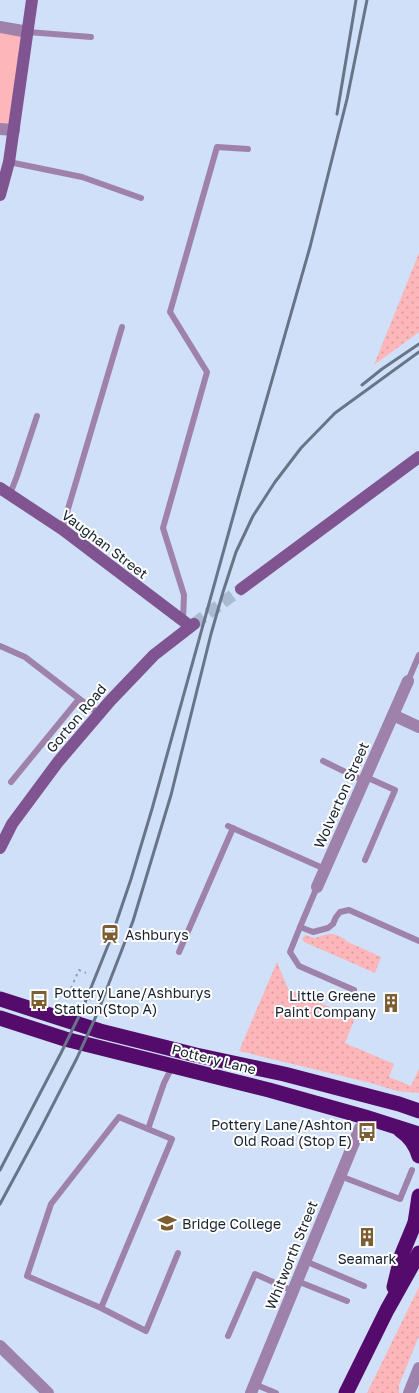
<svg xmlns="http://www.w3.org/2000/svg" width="419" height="1393" viewBox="0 0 419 1393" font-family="'Golos Text',sans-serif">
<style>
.grass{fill:url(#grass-dots)}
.green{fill:#fdb6b9}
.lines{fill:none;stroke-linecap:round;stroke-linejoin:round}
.secondary-tunnel{stroke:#aabad0;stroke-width:12;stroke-dasharray:12 6;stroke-linecap:butt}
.path{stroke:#91a0b5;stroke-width:2;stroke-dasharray:2.5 4;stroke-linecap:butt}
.lane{stroke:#9f82ab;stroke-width:6}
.street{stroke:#9f82ab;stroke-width:12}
.secondary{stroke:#805491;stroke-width:12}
.highway{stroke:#540b6b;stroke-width:15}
.rail{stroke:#687588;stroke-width:3}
.labels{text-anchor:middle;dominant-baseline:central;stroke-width:4;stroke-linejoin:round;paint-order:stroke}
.street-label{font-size:14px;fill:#172230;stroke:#fff}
.poi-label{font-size:14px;fill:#172230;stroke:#fff;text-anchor:start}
</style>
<defs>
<pattern id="grass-dots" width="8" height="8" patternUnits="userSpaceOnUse" patternTransform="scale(1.25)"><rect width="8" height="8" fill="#fdb6b9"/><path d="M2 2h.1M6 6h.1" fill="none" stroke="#d89c9f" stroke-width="1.8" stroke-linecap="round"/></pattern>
</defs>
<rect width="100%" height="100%" fill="#cfe0f8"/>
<g class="grass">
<polygon points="419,253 419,332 374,365"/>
<polygon points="328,934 334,934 345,939 346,941 381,957 375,973 304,942 302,939 305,935 315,938"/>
<polygon points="277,962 288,989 355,1018 345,1043 394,1064 389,1077 411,1086 419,1069 419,1093 397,1091 371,1083 239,1051"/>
<polygon points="419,1287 419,1336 399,1385 399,1393 367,1393"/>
</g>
<polygon class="green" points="0,30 26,34 12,127 0,126"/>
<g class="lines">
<polyline class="secondary-tunnel" points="194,624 241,589"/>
<g class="path">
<polyline points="75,990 74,993 92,1000 93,997"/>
<polyline points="63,1006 79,970 86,973"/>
</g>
<g class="lane">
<polyline points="28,32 91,37"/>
<polyline points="9,162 82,177 141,198"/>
<polyline points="10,494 17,476 37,416"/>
<polyline points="62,529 122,327"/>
<polyline points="183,621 184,595 163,528 207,372 170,312 217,147 248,149"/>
<polyline points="0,646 25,657 99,714"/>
<polyline points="408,681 419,655"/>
<polyline points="323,761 364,781"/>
<polyline points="11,782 79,699"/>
<polyline points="228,826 325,869"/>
<polyline points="365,860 395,790 366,777"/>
<polyline points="317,887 300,927 313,932 328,928 333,924 336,917 340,912 349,910 419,941"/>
<polyline points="300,927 290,952 299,966 354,990"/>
<polyline points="179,952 233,828"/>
<polyline points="148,1129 164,1083 173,1065"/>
<polyline points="340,1176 400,1199 412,1170"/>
<polyline points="305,1261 364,1286"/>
<polyline points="297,1281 347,1301"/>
<polyline points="101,1308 172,1139 119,1117 51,1204 27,1276 101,1308 146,1331 178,1253"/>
<polyline points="228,1336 255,1274 293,1291"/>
<polyline points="254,1384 276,1393"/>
</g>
<g class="street">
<polyline points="0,27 28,32"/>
<polyline points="0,129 14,130"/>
<polyline points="393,715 419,727"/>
<polyline points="317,887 408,681"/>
<polyline points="0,1346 48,1393"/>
<polyline points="251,1393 360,1128"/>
<polyline points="409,1393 419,1368"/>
</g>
<g class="secondary">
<polyline points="0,195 9,162 32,0"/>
<polyline points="0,488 62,529 190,626"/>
<polyline points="241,589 419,457"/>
<polyline points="0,848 12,824 58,762 110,701 154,655 194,624"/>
</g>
<g class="highway">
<polyline points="0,999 100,1031 196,1055 284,1074 399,1104 419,1111"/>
<polyline points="0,1018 65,1039 269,1090 365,1117 419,1134"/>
<path d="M400 1130C409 1136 416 1146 419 1156"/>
<polyline points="415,1223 419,1196"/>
<polyline points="394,1287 402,1254 419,1213"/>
<polyline points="346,1393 387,1310 419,1253"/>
</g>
<g class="rail">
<polyline points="337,114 356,0"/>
<polyline points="362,385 382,369 419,344"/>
<polyline points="0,1170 61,1053 82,1010 111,938 131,879 152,809 238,499 310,247 347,99 367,0"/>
<polyline points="0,1204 41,1128 77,1058 97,1014 133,921 171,795 211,634 223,592 236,552 253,516 275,482 301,448 335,413 419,352"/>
</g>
</g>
<defs>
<g id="station-bare" transform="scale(1.5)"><path d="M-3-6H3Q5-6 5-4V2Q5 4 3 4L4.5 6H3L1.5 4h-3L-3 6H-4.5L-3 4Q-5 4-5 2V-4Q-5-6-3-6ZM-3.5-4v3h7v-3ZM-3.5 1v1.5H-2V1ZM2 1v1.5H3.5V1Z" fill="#7c5e32" stroke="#fff" stroke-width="2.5" paint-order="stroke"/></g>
<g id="bus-bare" transform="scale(1.5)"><path d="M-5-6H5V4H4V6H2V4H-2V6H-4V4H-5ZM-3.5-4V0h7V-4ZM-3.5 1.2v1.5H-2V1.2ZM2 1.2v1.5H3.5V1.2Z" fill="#7c5e32" stroke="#fff" stroke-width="2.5" paint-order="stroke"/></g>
<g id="building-bare" transform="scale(1.5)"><path d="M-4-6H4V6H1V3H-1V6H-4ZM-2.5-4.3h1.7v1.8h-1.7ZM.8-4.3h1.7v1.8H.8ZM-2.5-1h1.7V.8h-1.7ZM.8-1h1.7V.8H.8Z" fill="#7c5e32" stroke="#fff" stroke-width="2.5" paint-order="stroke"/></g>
<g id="university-bare" transform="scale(1.5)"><path d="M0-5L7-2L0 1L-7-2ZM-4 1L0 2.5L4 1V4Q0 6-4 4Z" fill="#7c5e32" stroke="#fff" stroke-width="2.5" paint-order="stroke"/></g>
</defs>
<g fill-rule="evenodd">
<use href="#station-bare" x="110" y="934"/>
<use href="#bus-bare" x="39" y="1000"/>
<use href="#building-bare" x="391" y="1003"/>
<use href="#bus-bare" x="367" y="1132"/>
<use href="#university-bare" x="167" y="1223"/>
<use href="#building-bare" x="367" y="1237"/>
</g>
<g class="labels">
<g class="street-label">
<text transform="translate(105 544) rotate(37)">Vaughan Street</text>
<text transform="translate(76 718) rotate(-50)">Gorton Road</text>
<text transform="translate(341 795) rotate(-66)">Wolverton Street</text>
<text transform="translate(214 1059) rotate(14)">Pottery Lane</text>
<text transform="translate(291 1255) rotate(-68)">Whitworth Street</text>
</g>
<g class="poi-label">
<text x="125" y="934">Ashburys</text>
<text x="54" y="992">Pottery Lane/Ashburys<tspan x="54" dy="16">Station(Stop A)</tspan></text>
<text x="376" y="995" text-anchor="end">Little Greene<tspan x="376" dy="16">Paint Company</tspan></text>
<text x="352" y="1124" text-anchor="end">Pottery Lane/Ashton<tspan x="352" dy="16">Old Road (Stop E)</tspan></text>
<text x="182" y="1223">Bridge College</text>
<text x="367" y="1258" text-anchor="middle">Seamark</text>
</g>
</g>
</svg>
